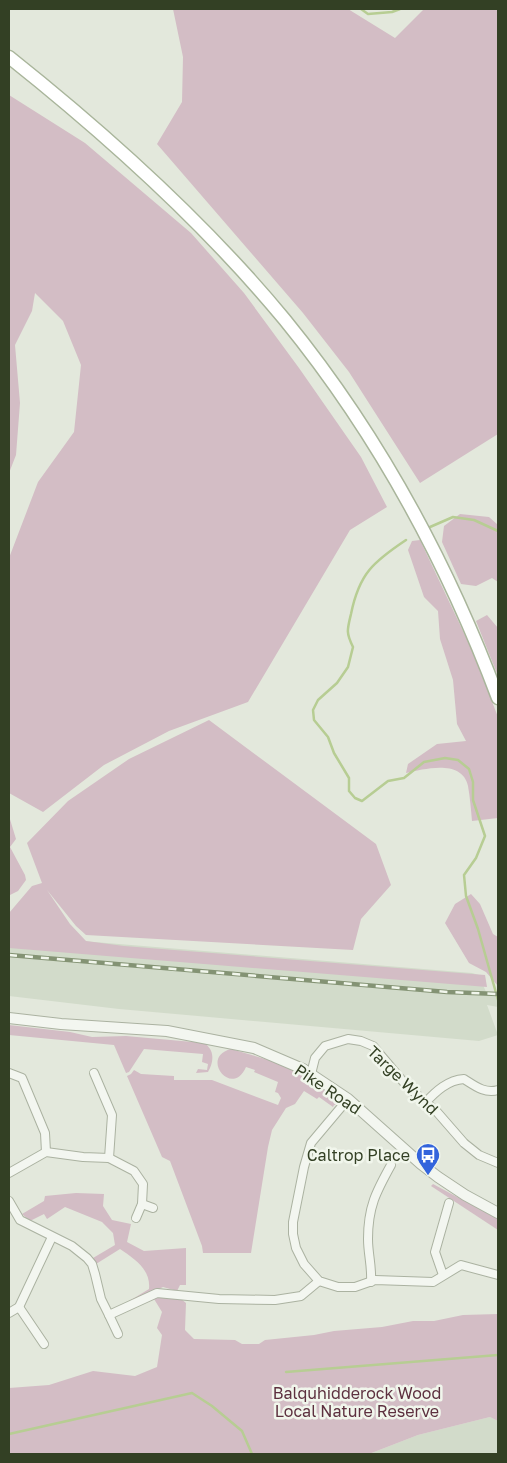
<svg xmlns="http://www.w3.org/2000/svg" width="507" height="1463" viewBox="0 0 507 1463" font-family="'Golos Text',sans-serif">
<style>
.built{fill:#d2dbca}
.green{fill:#d3bdc5}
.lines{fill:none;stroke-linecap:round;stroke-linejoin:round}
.stream{stroke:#b7cd93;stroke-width:2.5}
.minor-casing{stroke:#abb2a1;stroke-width:10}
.tertiary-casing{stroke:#abb2a1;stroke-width:12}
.primary-casing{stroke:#a9b59b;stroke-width:15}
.minor{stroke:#f3f6f0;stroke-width:8}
.tertiary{stroke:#f3f6f0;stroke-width:10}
.primary{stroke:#fff;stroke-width:12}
.rail-casing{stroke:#849374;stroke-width:4.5}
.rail{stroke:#f1f6ec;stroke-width:2.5;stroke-dasharray:8;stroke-linecap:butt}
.labels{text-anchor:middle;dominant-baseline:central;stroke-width:5;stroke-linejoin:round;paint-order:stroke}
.street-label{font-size:16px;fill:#334024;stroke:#f1f6ec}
.poi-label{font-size:16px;fill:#334024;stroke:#f1f6ec;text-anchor:end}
.park-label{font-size:16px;fill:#5d303f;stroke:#f1f6ec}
</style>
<rect width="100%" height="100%" fill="#e3e8dc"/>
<g class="built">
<polygon points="9,935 472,973 479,975 486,992 498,992 498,1007 487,1005 498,1035 479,1041 119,1009 9,996"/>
<polygon points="490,1417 498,1421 498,1454 369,1454 418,1435"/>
</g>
<g class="green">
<polygon points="173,9 348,9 395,38 424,9 498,9 498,434 420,483 349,372 303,313 157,144 182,102 183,57"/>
<polygon points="9,95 85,143 191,233 244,293 299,368 361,457 387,507 350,530 248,702 169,731 104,765 43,812 9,793 9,558 38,482 74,432 81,365 63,321 35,293 32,311 15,345 20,403 16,455 9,473"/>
<polygon points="460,514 489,517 498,525 498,582 492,578 476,586 461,584 442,542 444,526"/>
<path d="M420 540 471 648 498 717V818L472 821C471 810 470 797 468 786 462 759 425 769 406 773L408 764 437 744 466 741 457 724 453 680 440 639 438 611 424 597 408 550 412 541Z"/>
<polygon points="487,615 498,628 498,676 476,621"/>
<polygon points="209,720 376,844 391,885 361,919 353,950 86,935 76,926 47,890 70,924 86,941 124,946 485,975 487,987 9,948 9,913 32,886 42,883 27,843 68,801 129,759"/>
<polygon points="9,816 16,839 10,847 25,875 26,880 18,891 10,895 9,903"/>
<polygon points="471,894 480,904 493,934 498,937 498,986 486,972 469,963 445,923 455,904"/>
<path d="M9 1025 70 1032 92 1037 126 1036 204 1043C215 1050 214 1062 208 1072L196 1073 198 1069 207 1070 208 1064 202 1062 203 1054 144 1049 129 1072 126 1073 114 1045 9 1035Z"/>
<path d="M231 1049 279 1063 313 1080 332 1093 336 1098V1105H334L333 1107 319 1097 317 1099 304 1091 295 1104 286 1108 272 1130 268 1147 251 1253H203L202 1246 170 1161 162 1157 127 1076 131 1074 134 1070 141 1074 174 1076V1080H212L278 1105 281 1098 278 1093 275 1092 278 1082 254 1072 255 1070 246 1067C232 1099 199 1057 231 1049Z"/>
<polygon points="433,1184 498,1219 498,1230 431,1186"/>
<path d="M76 1193 104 1194 103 1206 112 1220 131 1224 127 1242 144 1251 186 1248V1285H180L177 1291 163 1287 134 1301 131 1300 149 1289C151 1270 135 1259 120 1249L96 1264 93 1258 115 1245 113 1233 102 1222 65 1207 47 1219 44 1214 30 1221 22 1214 44 1201 45 1196Z"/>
<polygon points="159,1296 180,1298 186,1303 185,1330 194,1339 235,1340 242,1344 259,1344 265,1340 314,1335 334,1331 382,1327 413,1321 434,1321 463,1315 498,1314 498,1421 490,1417 418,1435 369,1454 9,1454 9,1388 49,1385 93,1371 135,1376 157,1367 162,1335 157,1328 162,1312 154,1299 136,1307 152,1297"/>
</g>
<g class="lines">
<g class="stream">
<polyline points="361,9 368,14 392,12 400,9"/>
<polyline points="430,527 453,517 474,520 498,531"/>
<path d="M406 540C373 562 359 574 351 614 347 630 346 633 353 647L348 667 337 683 318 700 313 710 314 720 328 737 334 753 349 778V791L355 798 362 801 388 781 404 778 424 762 445 758 458 760 469 769 473 782V800L485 836 476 858 464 875 466 896 478 929 498 1000"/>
<polyline points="286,1372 498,1355"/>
<polyline points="9,1434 192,1393 212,1406 242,1431 252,1454"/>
</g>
<g class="minor-casing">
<g id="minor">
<polyline points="9,1073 22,1078 45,1133 46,1152"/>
<polyline points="94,1073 112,1115 109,1158"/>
<polyline points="311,1074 315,1058 325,1046 348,1039 361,1041 373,1046 406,1085 437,1112 464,1143 479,1155 498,1163"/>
<polyline points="348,1099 311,1143 304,1167 293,1222 293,1234 296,1248 304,1264 319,1281 338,1287 355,1287 375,1280 433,1282 461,1265 498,1275"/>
<path d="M425 1103C436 1091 448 1080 464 1079 475 1086 485 1094 498 1090"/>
<polyline points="9,1173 46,1152 83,1157 109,1158 134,1171 143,1184 142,1204 136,1218"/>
<polyline points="9,1201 20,1220 72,1246 87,1258 92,1264 95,1274 101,1299 109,1315 157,1293 219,1299 275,1300 301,1296 319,1281"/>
<polyline points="142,1204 153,1208"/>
<polyline points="443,1275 435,1252 449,1203"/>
<path d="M371 1282C372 1266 368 1254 368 1239 368 1207 376 1192 391 1165"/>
<polyline points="19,1307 44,1344"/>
<polyline points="9,1313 19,1307 52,1237"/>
<polyline points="109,1315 118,1334"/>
</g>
</g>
<g class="tertiary-casing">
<polyline id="tertiary" points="9,1018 61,1024 167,1031 254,1048 303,1069 348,1099 421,1164 438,1177 465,1195 498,1213"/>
</g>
<g class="primary-casing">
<path id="primary" d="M9 57C107 135 205 223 285 320 377 433 447 562 498 698"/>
</g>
<use href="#minor" class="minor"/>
<use href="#tertiary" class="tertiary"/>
<use href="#primary" class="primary"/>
<g class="rail-casing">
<polyline id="rail" points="9,955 447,992 498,994"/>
</g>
<use href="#rail" class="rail"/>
</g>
<defs>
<g id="bus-pin" transform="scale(1.25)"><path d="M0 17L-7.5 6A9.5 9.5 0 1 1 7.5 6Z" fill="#3364dc" stroke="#f1f6ec"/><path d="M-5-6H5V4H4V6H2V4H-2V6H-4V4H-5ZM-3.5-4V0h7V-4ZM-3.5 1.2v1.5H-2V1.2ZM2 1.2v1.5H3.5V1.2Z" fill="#fff"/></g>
</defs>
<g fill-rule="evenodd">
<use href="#bus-pin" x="428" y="1155"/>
</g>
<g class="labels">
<g class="street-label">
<text transform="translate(403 1080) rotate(44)">Targe Wynd</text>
<text transform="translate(328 1089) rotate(34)">Pike Road</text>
</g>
<g class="poi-label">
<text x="410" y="1155">Caltrop Place</text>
</g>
<g class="park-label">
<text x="357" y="1393">Balquhidderock Wood<tspan x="357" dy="18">Local Nature Reserve</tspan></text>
</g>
</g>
<rect width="507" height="1463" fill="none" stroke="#334024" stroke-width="20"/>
</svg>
